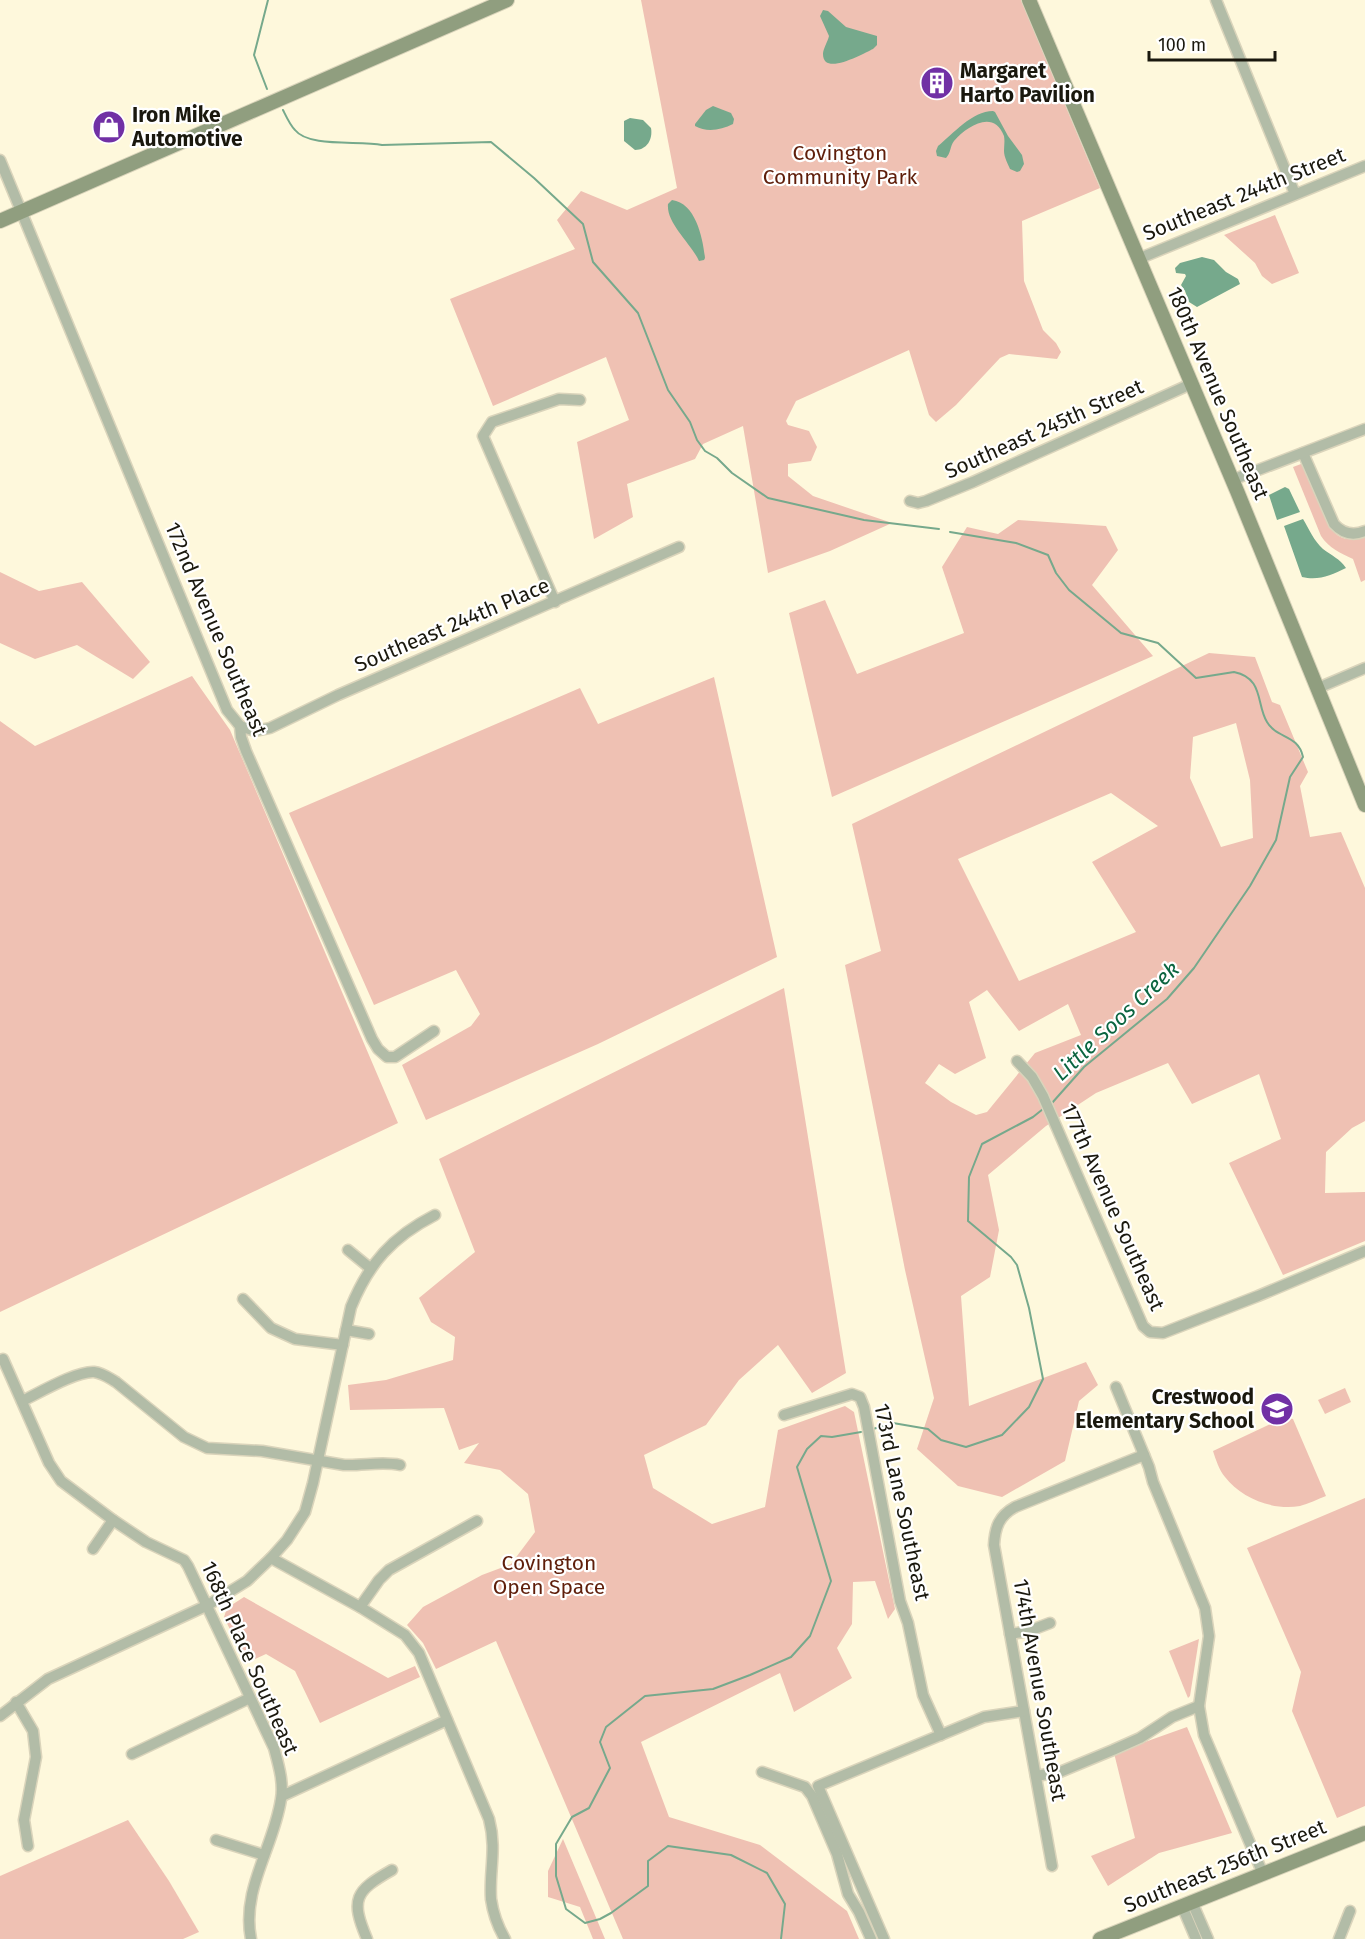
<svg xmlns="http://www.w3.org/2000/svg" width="1365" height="1939" viewBox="0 0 1365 1939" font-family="'Fira Sans',sans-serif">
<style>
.green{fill:#efc1b3;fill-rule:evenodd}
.water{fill:#76a98c}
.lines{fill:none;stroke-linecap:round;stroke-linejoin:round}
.stream{stroke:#76a98c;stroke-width:2}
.street-casing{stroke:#dad4bb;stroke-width:13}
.secondary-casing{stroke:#dad4bb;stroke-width:16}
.street{stroke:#b2bca7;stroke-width:10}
.secondary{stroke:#909e7f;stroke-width:14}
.labels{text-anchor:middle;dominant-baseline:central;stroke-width:4.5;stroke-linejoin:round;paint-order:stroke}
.poi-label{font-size:21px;font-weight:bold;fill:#1a180e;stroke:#fff;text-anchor:start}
.park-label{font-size:21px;fill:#5f1e0a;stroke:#fff}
.street-label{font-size:21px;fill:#1a180e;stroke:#fff}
.water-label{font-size:22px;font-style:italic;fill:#0b6540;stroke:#fff}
</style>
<rect width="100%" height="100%" fill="#fef8dc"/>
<g class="green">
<polygon points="641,0 1021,0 1100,188 1022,221 1024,281 1043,330 1056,343 1061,352 1057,359 1009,354 1000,358 956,405 936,422 929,415 909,350 796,401 786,421 788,425 809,431 817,447 811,461 788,464 788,476 813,496 892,523 830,551 768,573 743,426 703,444 695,459 627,484 633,517 594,539 577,442 629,420 606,357 493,406 450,299 575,249 557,220 581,191 627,210 677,188"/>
<polygon points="1275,215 1299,273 1272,284 1262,276 1255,263 1224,235"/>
<path d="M1301 464 1304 468C1309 480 1314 492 1319 504 1328 525 1336 548 1365 536V580L1361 582 1353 559C1340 553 1329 548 1321 536L1293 467Z"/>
<polygon points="1018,520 1106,526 1118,550 1092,585 1153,656 832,797 789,613 825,600 857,674 964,633 942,567 967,527 998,534"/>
<polygon points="0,572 39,591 82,582 150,662 133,679 77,645 35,659 0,643"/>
<path d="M1209 653 1255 657 1272 702 1280 705 1308 772 1300 786 1310 837 1341 832 1365 888V1121L1352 1128 1326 1152 1325 1193 1365 1192V1241L1283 1275 1229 1163 1281 1139 1259 1074 1192 1104 1168 1063 1096 1093 1046 1126 988 1175 999 1230 990 1277 961 1296 969 1406 1086 1362 1098 1385 1079 1401 1065 1461 1002 1497 958 1486 917 1449 934 1398 905 1270 845 965 881 951 852 824ZM1236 723 1250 780 1253 838 1221 847 1190 778 1193 737ZM1111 793 1158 826 1092 862 1136 932 1019 981 958 859ZM987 990 1019 1031 1068 1004 1081 1035 1035 1053 987 1112 976 1115 951 1102 925 1083 939 1064 955 1074 986 1058 969 1002Z"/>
<polygon points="192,676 230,730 398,1123 0,1312 0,721 35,746"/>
<polygon points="714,677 777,957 598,1044 426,1120 402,1065 471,1026 480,1014 456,970 374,1005 289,813 580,688 598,724"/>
<polygon points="784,988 846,1373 812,1393 778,1345 739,1380 706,1425 644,1455 653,1488 712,1524 765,1507 778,1430 845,1406 854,1412 895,1609 888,1619 875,1581 853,1582 852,1624 837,1648 852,1678 794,1712 780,1673 641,1742 669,1817 760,1845 847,1911 859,1939 623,1939 496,1641 436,1669 423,1643 407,1625 423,1607 482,1575 511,1564 535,1532 528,1494 500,1470 464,1463 479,1443 459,1450 444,1408 350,1410 348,1385 386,1380 453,1360 455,1337 431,1322 419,1298 475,1252 439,1159"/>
<polygon points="1345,1388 1351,1402 1325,1414 1318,1400"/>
<path d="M1285 1417 1293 1419 1326 1496C1318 1499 1308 1504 1300 1506 1273 1511 1241 1498 1225 1477 1219 1470 1216 1460 1213 1451Z"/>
<polygon points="1365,1498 1365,1806 1337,1818 1292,1711 1301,1672 1247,1548"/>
<polygon points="244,1597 388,1678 415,1666 420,1677 320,1723 295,1671 266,1654 246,1663 224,1617 227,1608"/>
<polygon points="1199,1639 1190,1696 1188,1698 1169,1651"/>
<polygon points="1187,1727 1232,1833 1159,1853 1108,1886 1091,1856 1135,1838 1114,1753"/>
<polygon points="128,1820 169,1881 199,1932 183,1939 0,1939 0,1876"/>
<polygon points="563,1839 605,1939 593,1939 580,1907 548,1897 548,1871"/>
</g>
<g class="water">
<path d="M823 10 828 11 846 27 877 36V45L873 49C864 53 823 77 823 54 823 49 828 41 829 36L820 16Z"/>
<path d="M713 106 731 113 734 119 733 124C721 130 707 133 695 126V124L706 110Z"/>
<path d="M993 111 995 112 1008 136 1022 155 1024 164 1020 171 1017 172 1010 169C1008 164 1004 157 1004 151 1004 146 1005 142 1004 136 994 109 967 126 954 141 950 146 951 153 946 158L937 156 936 151 938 146C953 134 972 111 993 111Z"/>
<path d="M630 118 643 120 651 128C653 139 647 150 635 150L624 141V121Z"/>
<path d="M672 200C696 203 703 239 705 258L704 260 699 261C691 243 666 223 668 204Z"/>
<polygon points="1202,257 1214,260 1226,272 1238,279 1240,284 1197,307 1189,302 1185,291 1181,285 1186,276 1185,274 1176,273 1175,268 1180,263"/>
<polygon points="1285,487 1289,489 1300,512 1277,520 1269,495"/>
<path d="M1303 519C1309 529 1314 541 1323 549 1331 555 1340 559 1346 568 1331 575 1319 581 1302 577L1284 526Z"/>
</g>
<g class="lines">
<g class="stream">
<polyline points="267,89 254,55 268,0"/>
<path d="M283 110C286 116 290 125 295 130 309 148 360 140 382 145L491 142 534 178 583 224 593 262 638 313 668 390 690 422 697 440 705 451 717 458 732 473 768 498 864 520 939 529"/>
<path d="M950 532 1016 543 1048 555 1056 573 1069 590 1121 633 1158 643 1196 678 1234 672C1264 678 1256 704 1267 722 1277 739 1298 734 1303 757L1290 777 1276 840 1250 886 1194 968 1167 999 1084 1067 1052 1103"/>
<polyline points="873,1429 893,1423 928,1429 941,1440 966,1447 1002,1435 1029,1407 1043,1379 1029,1308 1017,1265 1011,1257 968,1221 969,1177 982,1144 1033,1117 1043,1109"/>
<polyline points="781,1939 785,1904 767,1873 731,1855 668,1846 648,1861 648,1886 611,1913 600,1919 585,1923 566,1909 556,1876 556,1844 572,1817 589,1808 610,1768 600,1742 606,1727 645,1696 713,1689 750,1675 791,1657 810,1636 831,1581 797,1467 807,1449 821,1436 832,1437 861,1432"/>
</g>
<g class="street-casing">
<g id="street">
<polyline points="1216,0 1295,194"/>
<polyline points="0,160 227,710 240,726 241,737 246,751 372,1039 378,1049 387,1057 395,1057 434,1031"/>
<polyline points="1138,259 1365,166"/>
<path d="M1303 453 1334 524C1343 534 1353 536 1365 531"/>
<polyline points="1232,480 1365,429"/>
<polyline points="910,501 918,503 926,501 973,482 1191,384"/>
<polyline points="555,602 483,436 492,422 559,399 580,400"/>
<polyline points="1318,688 1365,668"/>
<polyline points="240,726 255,731 270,728 338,695 679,547"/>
<polyline points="1017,1061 1032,1077 1043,1096 1143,1326 1150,1332 1163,1333 1258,1296 1365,1251"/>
<polyline points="348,1250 370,1268"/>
<polyline points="243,1299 271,1328 295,1339 343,1345"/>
<polyline points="346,1330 369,1334"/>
<path d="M3 1359 49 1463 61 1481 113 1520 146 1542 184 1560 188 1566 274 1748C278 1763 284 1782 281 1799 274 1847 241 1889 251 1939"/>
<polyline points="1116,1387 1149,1467 1153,1482 1205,1608 1209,1636 1199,1706 1204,1735 1263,1874"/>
<path d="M22 1401C39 1393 76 1371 94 1372 103 1373 109 1378 116 1382L184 1437 207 1448 262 1451 344 1465C363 1466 381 1461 400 1465"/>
<polyline points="784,1415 852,1394 860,1397 864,1407 900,1601 908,1623 923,1695 941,1735"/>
<polyline points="93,1549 113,1520"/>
<path d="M271 1558 360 1607 405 1635 419 1653 489 1819C497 1849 489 1871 491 1899 493 1913 498 1927 505 1939"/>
<polyline points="360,1607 379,1580 389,1570 477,1521"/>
<polyline points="1010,1634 1029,1631 1050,1623"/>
<polyline points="16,1702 33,1731 36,1757 24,1820 28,1846"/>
<path d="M0 1716 48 1679 208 1605 247 1581 271 1558 287 1540 305 1512 313 1483 351 1307C369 1263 392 1237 435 1215"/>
<polyline points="132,1754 250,1698"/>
<polyline points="762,1772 805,1787 812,1796 837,1854 848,1894 859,1912 871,1939"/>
<polyline points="1036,1776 1060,1772 1113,1750 1140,1738 1172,1717 1199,1706"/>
<polyline points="282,1796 447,1720"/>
<polyline points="216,1840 264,1855"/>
<path d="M1052 1866 994 1545C995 1527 999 1516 1015 1507L1144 1455"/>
<polyline points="1192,1902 1208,1939"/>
<polyline points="1182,1906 1196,1939"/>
<path d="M367 1939C350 1899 355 1891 392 1870"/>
<polyline points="884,1939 818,1786 984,1717 1024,1711"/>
<polyline points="1339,1939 1350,1911"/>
</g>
</g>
<g class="secondary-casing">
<g id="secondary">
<polyline points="1029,0 1237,491 1365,805"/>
<polyline points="0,221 507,0"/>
<polyline points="1100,1939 1365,1833"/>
</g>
</g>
<use href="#street" class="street"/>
<use href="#secondary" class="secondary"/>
</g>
<defs>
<g id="building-disc" transform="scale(1.725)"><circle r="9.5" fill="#7130a5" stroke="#fff"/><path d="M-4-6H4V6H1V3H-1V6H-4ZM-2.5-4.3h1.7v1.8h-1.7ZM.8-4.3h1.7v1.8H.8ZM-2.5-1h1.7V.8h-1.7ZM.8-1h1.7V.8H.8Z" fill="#fff"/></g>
<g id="shop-disc" transform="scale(1.725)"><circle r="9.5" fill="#7130a5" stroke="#fff"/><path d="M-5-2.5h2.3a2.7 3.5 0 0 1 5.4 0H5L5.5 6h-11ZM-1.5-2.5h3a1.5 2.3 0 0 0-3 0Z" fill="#fff"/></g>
<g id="school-disc" transform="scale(1.725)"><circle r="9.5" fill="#7130a5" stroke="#fff"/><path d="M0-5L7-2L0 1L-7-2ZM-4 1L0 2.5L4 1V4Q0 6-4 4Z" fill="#fff"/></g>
</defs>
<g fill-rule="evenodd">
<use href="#building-disc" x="937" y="83"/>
<use href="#shop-disc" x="109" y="127"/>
<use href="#school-disc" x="1277" y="1409"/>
</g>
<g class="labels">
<g class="poi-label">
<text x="960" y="71">Margaret<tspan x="960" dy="24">Harto Pavilion</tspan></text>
<text x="132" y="115">Iron Mike<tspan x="132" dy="24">Automotive</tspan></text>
<text x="1254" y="1397" text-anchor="end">Crestwood<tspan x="1254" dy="24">Elementary School</tspan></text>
</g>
<g class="park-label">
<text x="840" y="153">Covington<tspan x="840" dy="24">Community Park</tspan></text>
<text x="549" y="1563">Covington<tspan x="549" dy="24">Open Space</tspan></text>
</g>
<g class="street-label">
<text transform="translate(1244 194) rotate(-22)">Southeast 244th Street</text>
<text transform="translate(1218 393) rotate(67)">180th Avenue Southeast</text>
<text transform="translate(1044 429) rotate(-24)">Southeast 245th Street</text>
<text transform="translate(452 625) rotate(-23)">Southeast 244th Place</text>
<text transform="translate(216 629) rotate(67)">172nd Avenue Southeast</text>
<text transform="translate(1113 1207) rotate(66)">177th Avenue Southeast</text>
<text transform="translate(902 1502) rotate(78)">173rd Lane Southeast</text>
<text transform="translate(250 1658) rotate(66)">168th Place Southeast</text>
<text transform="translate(1040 1690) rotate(80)">174th Avenue Southeast</text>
<text transform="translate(1225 1866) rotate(-22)">Southeast 256th Street</text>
</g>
<g class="water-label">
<text transform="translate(1116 1021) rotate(-43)">Little Soos Creek</text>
</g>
</g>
<path d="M1149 51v9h126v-9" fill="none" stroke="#1a180e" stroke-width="3"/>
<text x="1158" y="51" font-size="18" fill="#1a180e" stroke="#ffffff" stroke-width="4.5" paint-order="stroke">100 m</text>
</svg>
